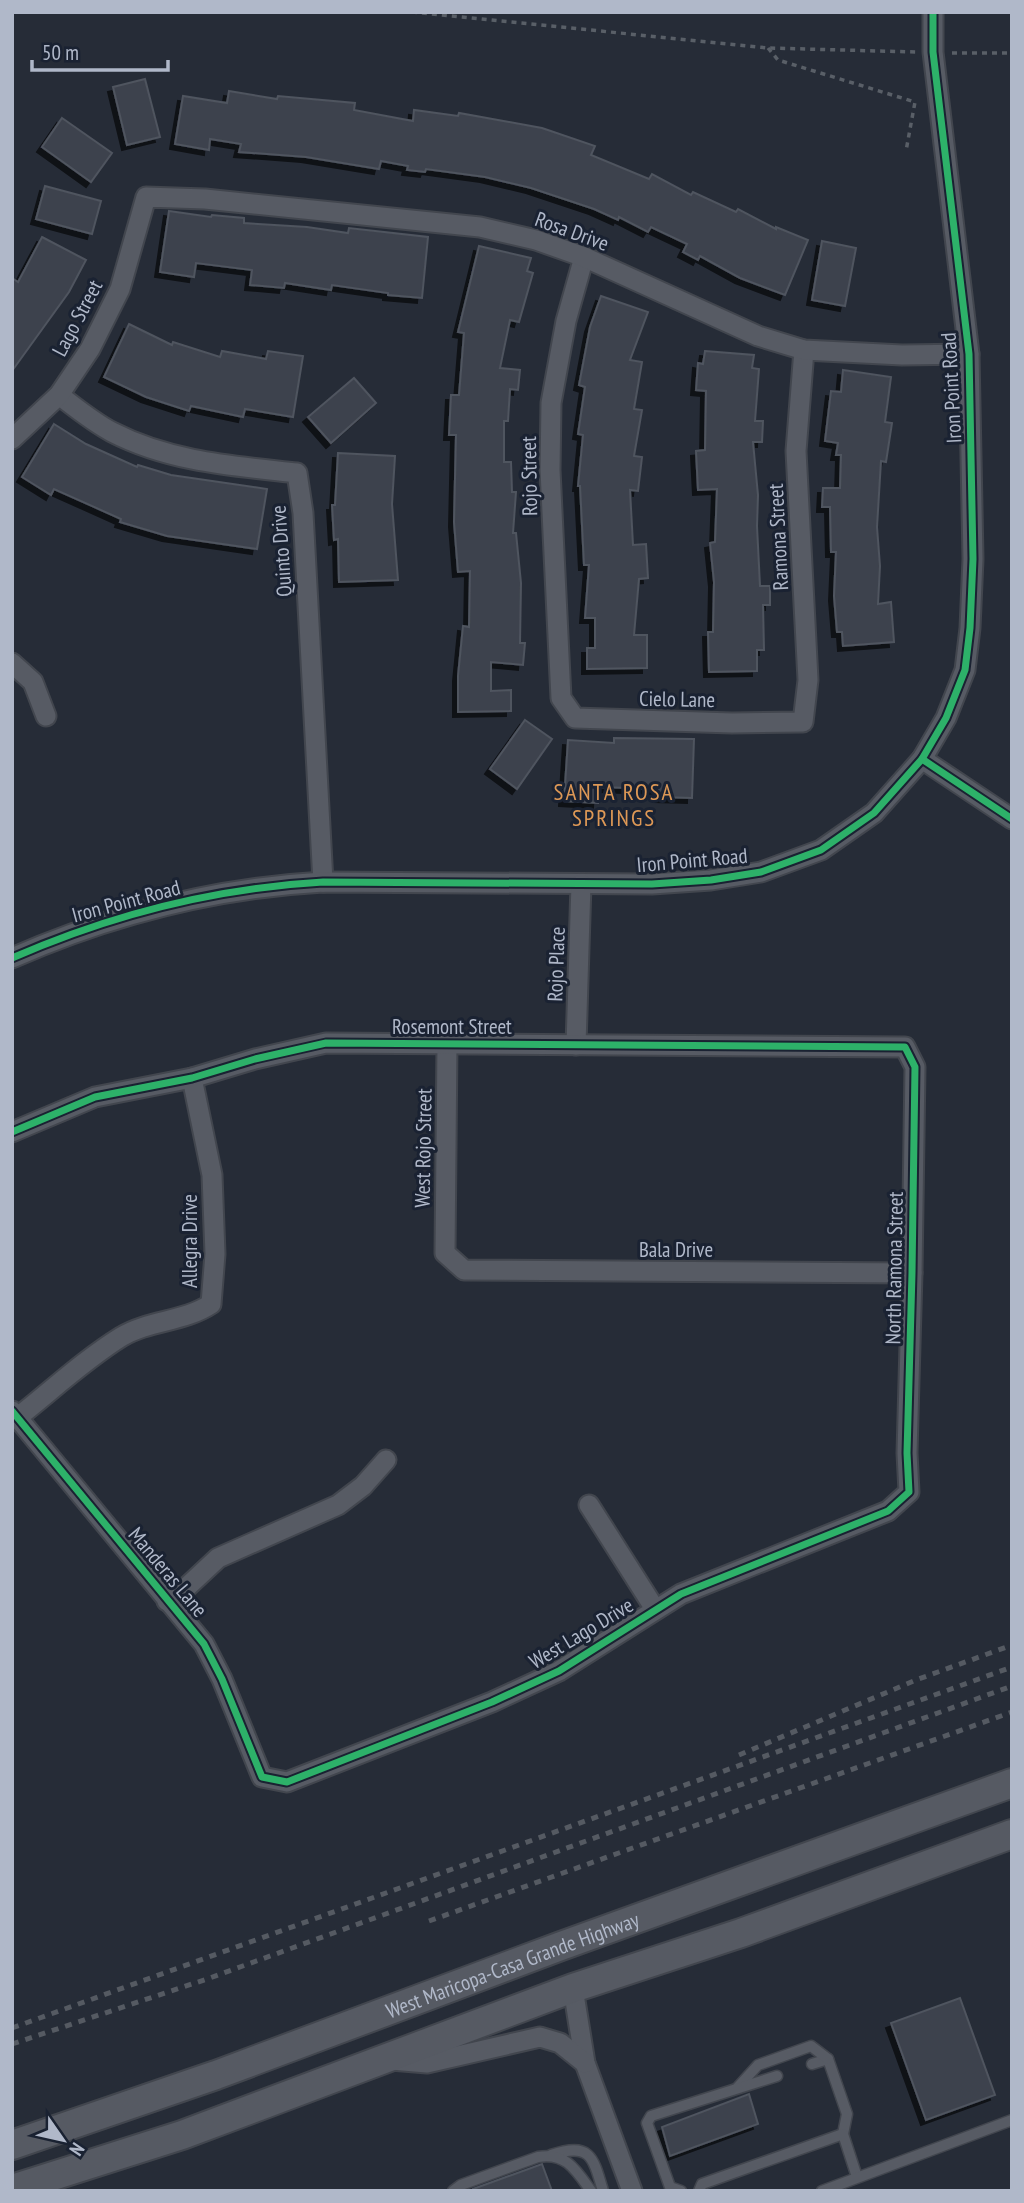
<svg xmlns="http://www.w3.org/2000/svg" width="1024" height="2203" viewBox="0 0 1024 2203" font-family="'PT Sans Narrow',sans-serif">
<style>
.building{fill:#3e434d;stroke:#4f545f;stroke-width:2;filter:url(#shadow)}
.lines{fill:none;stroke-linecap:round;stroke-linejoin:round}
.service-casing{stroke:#42464e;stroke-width:13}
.minor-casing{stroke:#42464e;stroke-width:23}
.secondary-casing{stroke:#42464e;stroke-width:32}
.path{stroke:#595f67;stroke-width:3.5;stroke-dasharray:5 5;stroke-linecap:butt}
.service{stroke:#575b64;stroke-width:10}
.minor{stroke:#575b64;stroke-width:19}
.secondary{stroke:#565a63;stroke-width:28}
.rail{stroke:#555a62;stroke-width:5;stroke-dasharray:7 7;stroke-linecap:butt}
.cycleway-casing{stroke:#1a2232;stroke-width:11}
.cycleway{stroke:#2db169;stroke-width:7}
.labels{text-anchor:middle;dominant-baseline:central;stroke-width:6;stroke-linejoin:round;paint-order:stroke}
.street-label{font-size:21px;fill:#b0b8c9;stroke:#1a2232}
.neighbourhood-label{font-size:23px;letter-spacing:2px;fill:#dd9856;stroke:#1a2232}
</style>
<defs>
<filter id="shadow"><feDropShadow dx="-5" dy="5" stdDeviation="0" flood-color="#0009"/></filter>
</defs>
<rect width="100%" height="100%" fill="#262c37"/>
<g class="building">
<polygon points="145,79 160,137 127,145 113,87"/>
<polygon points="229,91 277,99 278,96 355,103 354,110 413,121 414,110 458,116 459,113 542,128 595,146 591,155 649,179 652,174 691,195 693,192 736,212 738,209 776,229 776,227 808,240 785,295 740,278 700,256 698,260 683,252 687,244 651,227 648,232 619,217 618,220 594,209 531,188 485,177 426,169 425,172 407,170 408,166 381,161 379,169 306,157 239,152 241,144 210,139 209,150 175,144 183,96 227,103"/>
<polygon points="62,118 112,153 91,182 42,147"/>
<polygon points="45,186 101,201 92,234 36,219"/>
<polygon points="169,211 211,217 212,215 244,218 244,223 307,227 348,233 349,228 428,237 422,298 388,295 388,293 332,285 331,290 285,283 284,288 250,285 252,270 196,263 194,277 160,272"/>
<polygon points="42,237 86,260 69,292 12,371 12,278 18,282"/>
<polygon points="822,241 856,248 845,306 812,300"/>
<polygon points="479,246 531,258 527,271 533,273 519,322 510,320 500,368 520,370 518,390 510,389 508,421 504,421 504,462 511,462 512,492 516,492 513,533 516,533 521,583 520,643 525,643 523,665 491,662 491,691 511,690 511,711 458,712 458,676 463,626 469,627 470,571 458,572 454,522 456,435 449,435 451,395 459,395 464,333 458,332"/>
<polygon points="601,296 648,312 630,360 642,362 634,409 642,410 634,456 642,457 638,491 630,490 633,545 646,544 648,578 639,579 634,635 647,635 647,668 587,669 587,648 595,648 595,618 585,618 589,565 584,565 580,486 578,486 583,435 578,434 585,387 579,385 590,327"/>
<polygon points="129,324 172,345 173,342 220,357 222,351 266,359 268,351 303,356 293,417 245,409 243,417 191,406 189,411 146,397 104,377"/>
<polygon points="705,351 754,355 752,368 759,369 755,421 763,421 762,442 753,442 758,495 757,526 760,586 770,586 770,605 763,605 764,650 757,650 757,671 709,672 708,632 713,632 714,582 710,543 715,542 717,489 698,490 696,451 705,450 706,391 696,390 698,363 703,364"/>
<polygon points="843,370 891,377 885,422 892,423 886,462 881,461 877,527 880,566 878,604 891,602 894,642 843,646 842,632 837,632 834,596 836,552 831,552 830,507 822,507 823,488 840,488 841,455 836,455 838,443 825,441 831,391 841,392"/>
<polygon points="354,378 376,403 331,443 308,417"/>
<polygon points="54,424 86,444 137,467 138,465 171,475 267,489 257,549 167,536 120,522 121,519 54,489 51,495 22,477"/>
<polygon points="338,453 395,456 392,504 398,580 339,582 338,539 334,540 332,505 335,505"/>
<polygon points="525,720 552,739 517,789 490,769"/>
<polygon points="614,738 694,739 692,798 658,797 658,789 599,787 598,803 564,801 568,740 614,743"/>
<polygon points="960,1998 995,2095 926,2120 891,2023"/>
<polygon points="749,2094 758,2124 670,2156 662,2127"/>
<polygon points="542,2164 552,2191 473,2191 473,2189"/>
</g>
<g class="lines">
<g class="service-casing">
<g id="service">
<polyline points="812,2064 828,2059 847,2114 843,2134"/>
<polyline points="738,2087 758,2065 811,2046 828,2059"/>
<path d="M551 2155C590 2142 593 2156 603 2191"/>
<path d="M453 2191 461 2185 538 2157C566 2152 576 2170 591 2191"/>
<polyline points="681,2191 670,2187 647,2123 651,2116 777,2076"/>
<polyline points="699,2191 702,2184 843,2134 857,2177"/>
<polyline points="822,2191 1012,2120"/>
</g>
</g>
<g class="minor-casing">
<g id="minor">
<polyline points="584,257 566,321 551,403 550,470 561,698 575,718 732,723 803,722 808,680 796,451 804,350"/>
<path d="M59 395C76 408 93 422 112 432 170 462 234 466 297 473L303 513 323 882"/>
<polyline points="12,439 59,395 90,349 120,289 146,197 205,199 480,227 536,240 584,257 758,336 804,350 902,355 969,354"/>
<polyline points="12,663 33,682 46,716"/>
<polyline points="922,759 1012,819"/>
<path d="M12 958C110 915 216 888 323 882L652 884 711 880 761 872 821 850 874 813 922 759 946 718 965 670 970 628 973 559 969 354 933 52V12"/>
<polyline points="447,1043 445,1253 464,1270 912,1273"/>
<polyline points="576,1045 581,884"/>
<polyline points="12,1132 95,1097 192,1078 255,1059 326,1043 905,1047 915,1067 912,1273 907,1453 909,1492 888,1511 681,1594 559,1671 492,1702 287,1782 262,1777 222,1679 204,1644 12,1411"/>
<path d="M18 1417C51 1391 84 1360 121 1337 149 1320 184 1322 211 1304L215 1254 212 1175 192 1078"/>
<polyline points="589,1505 655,1609"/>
<polyline points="167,1601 188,1586 218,1558 338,1505 363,1486 386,1460"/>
<polyline points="573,1988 585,2063 632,2191"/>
<polyline points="391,2060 427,2063 540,2037 560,2043 585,2063"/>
</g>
</g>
<g class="secondary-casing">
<g id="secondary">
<path id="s1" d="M12 2145 216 2075 561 1946 1012 1783"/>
<polyline points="12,2189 182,2135 573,1988 741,1933 1012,1834"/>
</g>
</g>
<g class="path">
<polyline points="412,12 768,48 916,52"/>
<polyline points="768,48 778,60 915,102 906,151"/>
<polyline points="952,53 1012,53"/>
</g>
<use href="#service" class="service"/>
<use href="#minor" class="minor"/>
<use href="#secondary" class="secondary"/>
<g class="rail">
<polyline points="739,1755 916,1680 1012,1645"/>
<polyline points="429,1921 1012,1712"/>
<polyline points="12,2028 1012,1667"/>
<polyline points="12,2044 207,1979 1012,1686"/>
</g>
<g class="cycleway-casing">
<g id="cycleway">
<polyline points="922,759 1012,819"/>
<path d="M12 958C110 915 216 888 323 882L652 884 711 880 761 872 821 850 874 813 922 759 946 718 965 670 970 628 973 559 969 354 933 52V12"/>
<polyline points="12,1132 95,1097 192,1078 255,1059 326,1043 905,1047 915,1067 912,1273 907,1453 909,1492 888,1511 681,1594 559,1671 492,1702 287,1782 262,1777 222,1679 204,1644 12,1411"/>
</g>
</g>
<use href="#cycleway" class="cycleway"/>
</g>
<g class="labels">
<g class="street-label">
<text transform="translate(572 231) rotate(20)">Rosa Drive</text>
<text transform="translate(77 318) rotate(-62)">Lago Street</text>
<text transform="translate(951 388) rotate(-93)">Iron Point Road</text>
<text transform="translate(529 476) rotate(-91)">Rojo Street</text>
<text transform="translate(778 537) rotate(-93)">Ramona Street</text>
<text transform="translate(281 551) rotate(-94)">Quinto Drive</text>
<text transform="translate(677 699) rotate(1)">Cielo Lane</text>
<text transform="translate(692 860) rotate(-5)">Iron Point Road</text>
<text transform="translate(126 901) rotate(-15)">Iron Point Road</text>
<text transform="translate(556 964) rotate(-88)">Rojo Place</text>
<text x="452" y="1026">Rosemont Street</text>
<text transform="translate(423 1148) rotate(-89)">West Rojo Street</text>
<text transform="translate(189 1241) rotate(-90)">Allegra Drive</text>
<text x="676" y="1249">Bala Drive</text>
<text transform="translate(894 1268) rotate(-89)">North Ramona Street</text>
<text transform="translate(168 1572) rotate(50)">Manderas Lane</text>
<text transform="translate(581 1633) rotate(-31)">West Lago Drive</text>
<text stroke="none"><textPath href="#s1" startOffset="532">West Maricopa-Casa Grande Highway</textPath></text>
</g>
<g class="neighbourhood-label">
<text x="614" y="791">SANTA ROSA<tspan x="614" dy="26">SPRINGS</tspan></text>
</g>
</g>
<rect width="1024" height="2203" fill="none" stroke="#b0b8c9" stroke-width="28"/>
<g transform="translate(63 2140) rotate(124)" stroke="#1a2232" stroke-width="5" paint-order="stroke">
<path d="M0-5L12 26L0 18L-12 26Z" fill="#b0b8c9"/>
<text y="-10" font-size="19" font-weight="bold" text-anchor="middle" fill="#b0b8c9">N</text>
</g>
<path d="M32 60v10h136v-10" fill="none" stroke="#b0b8c9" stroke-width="3.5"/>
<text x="42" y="60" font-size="21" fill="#b0b8c9" stroke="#1a2232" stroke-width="5" paint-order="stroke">50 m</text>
</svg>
